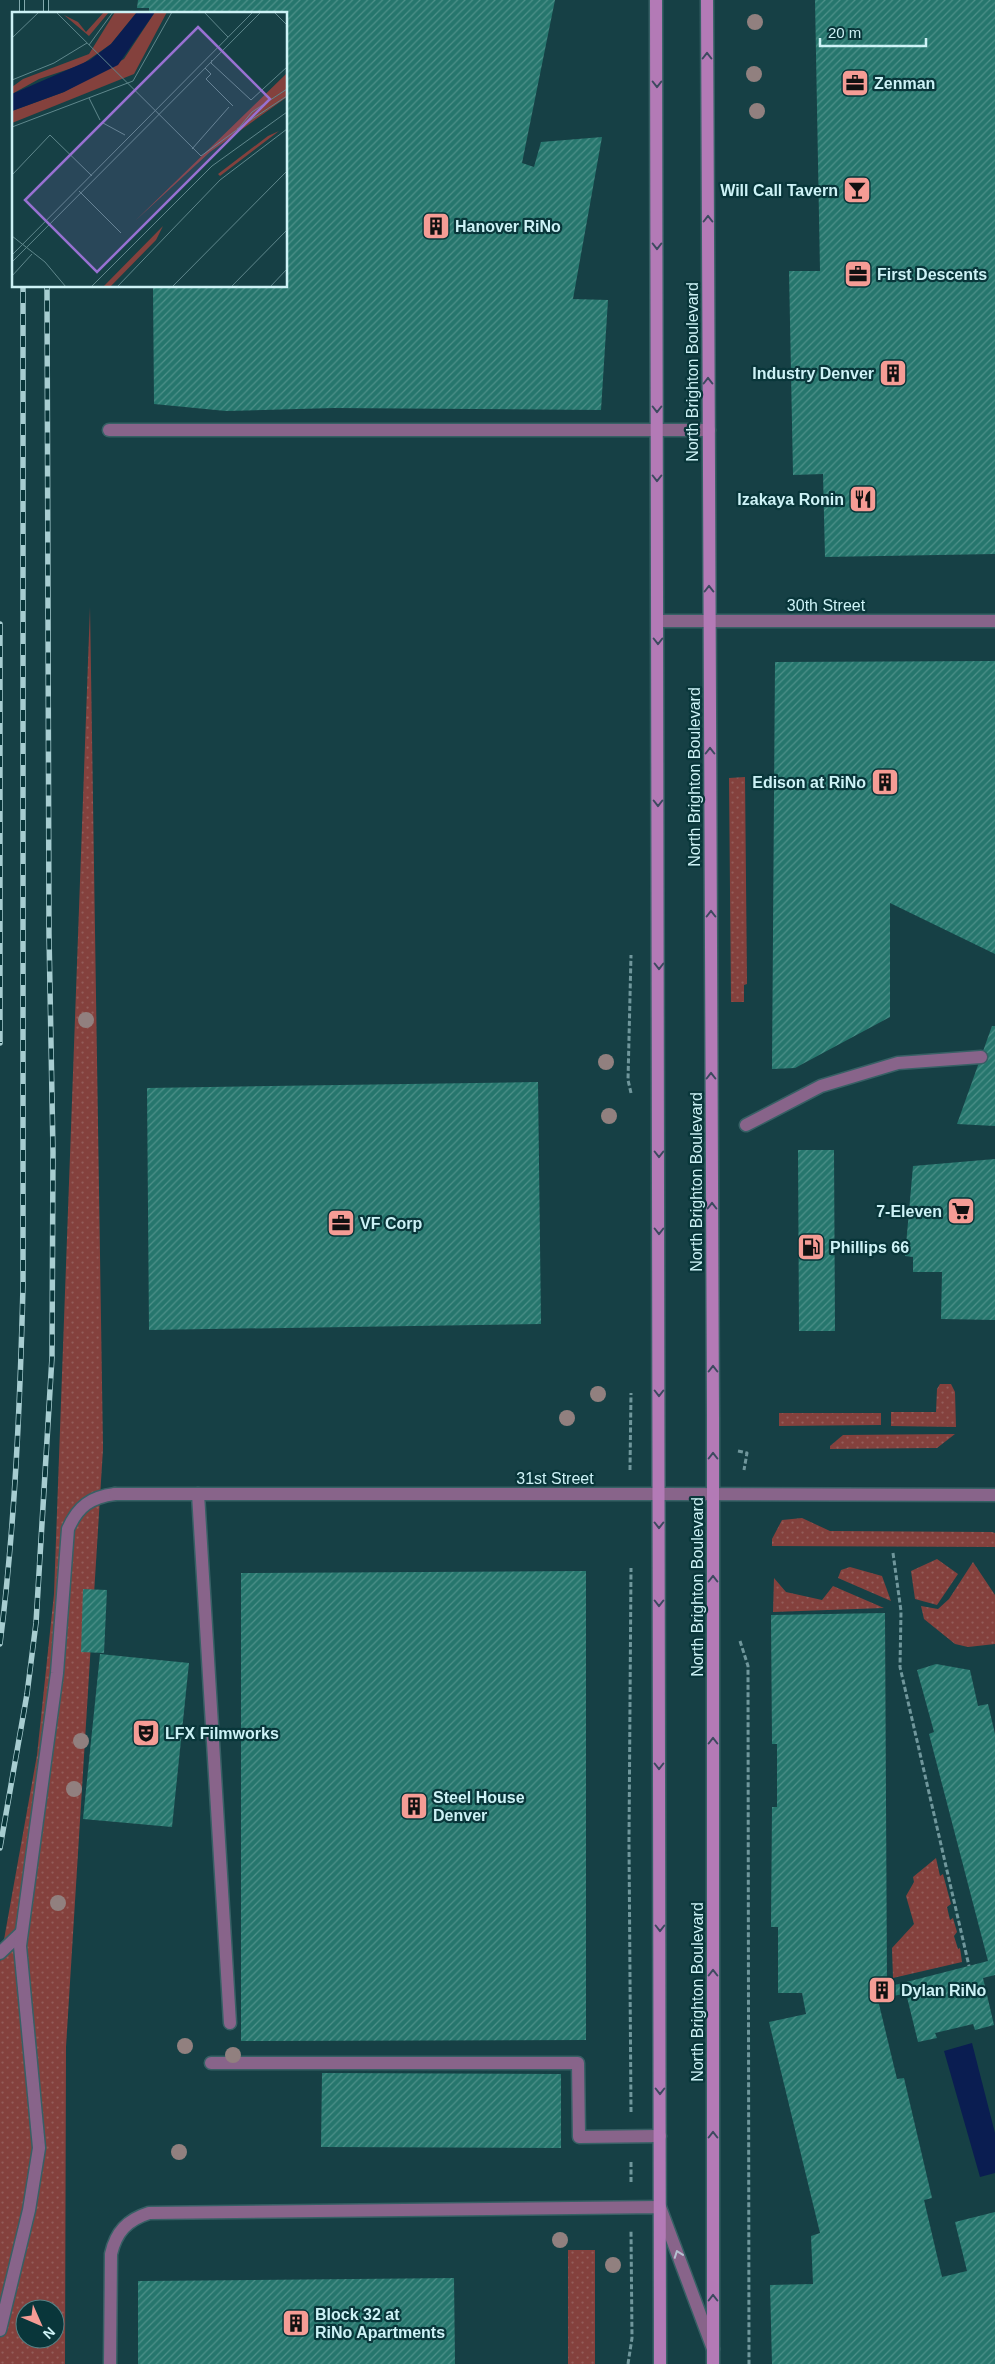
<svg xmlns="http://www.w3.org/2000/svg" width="995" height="2364" viewBox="0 0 995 2364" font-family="Helvetica,sans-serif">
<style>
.grass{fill:url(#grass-dots);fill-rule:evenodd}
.water{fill:#0a1d51}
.building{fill:url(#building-hatch)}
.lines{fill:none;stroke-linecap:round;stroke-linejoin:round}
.service-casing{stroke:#376065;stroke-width:15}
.minor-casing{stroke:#376065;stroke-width:15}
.tertiary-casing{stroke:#376065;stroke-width:15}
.secondary-casing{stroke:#376065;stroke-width:15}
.path{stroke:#70979c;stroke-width:3;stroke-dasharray:5 2.5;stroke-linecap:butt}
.service{stroke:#88648a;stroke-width:12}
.minor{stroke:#88648a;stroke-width:12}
.tertiary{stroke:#88648a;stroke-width:12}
.secondary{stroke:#b37ab6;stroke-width:12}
.rail-casing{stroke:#a7cdd1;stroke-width:5.5}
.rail{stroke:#09363a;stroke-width:4;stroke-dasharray:11;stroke-linecap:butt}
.tree{fill:#91807f}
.oneway{stroke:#3c4a5f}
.oneway2{stroke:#b5c0d0}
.labels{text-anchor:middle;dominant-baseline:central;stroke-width:4.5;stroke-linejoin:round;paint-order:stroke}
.poi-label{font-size:16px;font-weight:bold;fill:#cdf2f6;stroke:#09363a;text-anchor:start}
.street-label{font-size:16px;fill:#cdf2f6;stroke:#09363a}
.inset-road{fill:none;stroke:#5f878c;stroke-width:1}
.view{fill:#9871d2;fill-opacity:0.15;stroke:#9871d2;stroke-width:2.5}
.inset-edge{fill:none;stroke:#cdf2f6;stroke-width:2.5}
</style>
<defs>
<pattern id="grass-dots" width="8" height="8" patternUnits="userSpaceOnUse" patternTransform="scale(1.25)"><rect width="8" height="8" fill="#84413d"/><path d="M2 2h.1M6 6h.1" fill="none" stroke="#945d5a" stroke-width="1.8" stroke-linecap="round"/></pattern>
<pattern id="building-hatch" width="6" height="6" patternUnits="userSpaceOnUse" patternTransform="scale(1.25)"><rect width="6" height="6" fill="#26766d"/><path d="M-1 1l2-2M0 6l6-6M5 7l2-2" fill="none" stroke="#4e918a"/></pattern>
</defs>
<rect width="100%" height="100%" fill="#164045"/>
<g class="grass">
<path d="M90 607 103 1449 66 2047 65 2364H0V1962L37 1755 54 1594ZM25 2309H55V2339H25Z"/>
<polygon points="745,777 747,984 744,985 744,1002 731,1002 729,778"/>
<polygon points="940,1384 951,1384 955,1392 956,1427 891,1426 891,1412 936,1412 937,1389"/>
<polygon points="779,1413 881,1413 881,1425 779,1426"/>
<polygon points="955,1434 937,1448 830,1449 830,1446 843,1435"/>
<polygon points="802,1518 830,1531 992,1532 995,1533 995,1547 772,1546 772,1539 782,1520"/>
<polygon points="937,1559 958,1574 937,1605 915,1599 911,1571"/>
<polygon points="973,1562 995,1595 995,1644 968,1647 955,1644 924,1619 921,1606 938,1609 949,1599"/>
<polygon points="850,1567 882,1576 891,1601 838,1578 841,1570"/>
<polygon points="774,1578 786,1592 822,1600 833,1586 884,1608 773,1612"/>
<polygon points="936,1858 940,1876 943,1874 951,1904 947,1907 950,1920 953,1918 957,1932 954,1936 958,1949 960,1948 962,1962 893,1978 892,1948 914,1924 906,1896 914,1882 913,1877"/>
<rect x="568" y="2250" width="27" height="114"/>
</g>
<polygon class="water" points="972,2043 995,2133 995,2173 980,2177 944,2051"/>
<g class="building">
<polygon points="138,0 555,0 522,163 534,167 541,142 602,137 573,299 608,300 601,410 334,408 226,411 154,404 153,286 286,286 286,14 149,14 149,8 137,8"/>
<polygon points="815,0 995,0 995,554 825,557 823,474 793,475 789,271 820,271"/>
<polygon points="995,661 995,954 890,903 890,1017 795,1068 772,1069 775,662"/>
<polygon points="992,1026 995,1026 995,1126 957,1124"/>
<polygon points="538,1082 541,1324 149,1330 147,1088"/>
<polygon points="798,1150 834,1150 835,1331 799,1331"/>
<polygon points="995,1159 995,1320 941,1319 942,1272 913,1272 913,1257 905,1256 913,1166"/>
<polygon points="586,1571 586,2040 241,2041 241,1573"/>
<polygon points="83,1589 107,1590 104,1653 81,1652"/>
<polygon points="885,1613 887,1987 988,1961 929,1734 934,1732 917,1670 936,1664 970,1670 978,1706 988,1704 995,1734 995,1975 983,1978 994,2025 975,2030 973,2024 935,2033 937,2038 918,2042 906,1993 878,2000 897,2079 904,2078 932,2198 924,2200 942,2277 967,2271 955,2222 995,2212 995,2364 772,2364 770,2285 813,2284 811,2236 820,2233 769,2022 806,2014 802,1993 778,1993 778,1927 771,1927 772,1807 777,1807 777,1744 772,1744 771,1615"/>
<polygon points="100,1654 189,1663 172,1827 83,1819"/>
<polygon points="322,2073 561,2074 561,2148 321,2147"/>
<polygon points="454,2278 455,2364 138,2364 138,2281"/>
</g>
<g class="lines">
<g class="service-casing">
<g id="service">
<polyline points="109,430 709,430"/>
<polyline points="746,1125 821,1086 898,1063 981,1057"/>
<polyline points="198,1494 230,2023"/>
<polyline points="0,1953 21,1933"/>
<polyline points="211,2063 578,2063 579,2137 660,2136"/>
<path d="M0 2330 29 2210 39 2148 20 1946 57 1673 68 1529C78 1506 91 1497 115 1494"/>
<path d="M110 2364 111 2254C116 2232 127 2220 149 2213L660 2207 713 2349"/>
</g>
</g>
<g class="minor-casing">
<g id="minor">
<polyline points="658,621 995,621"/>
<polyline points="115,1494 659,1494"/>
</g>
</g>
<g class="tertiary-casing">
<polyline id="tertiary" points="659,1494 995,1495"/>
</g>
<g class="secondary-casing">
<g id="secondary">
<polyline points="656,0 660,2364"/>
<polyline points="707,0 713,1417 713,2364"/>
</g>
</g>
<g class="path">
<polyline points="631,1093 628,1080 631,955"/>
<polyline points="738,1451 747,1453 744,1470"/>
<polyline points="630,1470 631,1393"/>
<polyline points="893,1553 901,1611 900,1667 969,1966"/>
<polyline points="740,1641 748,1666 749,2364"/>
<polyline points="631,2112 629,1842 631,1568"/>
<polyline points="631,2182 631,2161"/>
<polyline points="628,2364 632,2338 631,2231"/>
</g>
<use href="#service" class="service"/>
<use href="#minor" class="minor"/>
<use href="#tertiary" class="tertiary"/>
<use href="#secondary" class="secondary"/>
<g class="rail-casing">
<g id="rail">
<polyline points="22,0 22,14"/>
<polyline points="46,0 46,14"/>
<polyline points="0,624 0,1043"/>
<path d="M0 1644C15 1525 20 1405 23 1286V286"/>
<polyline points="0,1848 27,1694 36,1623 52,1357 53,1152 49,934 47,286"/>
</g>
</g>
<use href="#rail" class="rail"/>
</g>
<g class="tree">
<circle cx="755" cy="22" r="8"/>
<circle cx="754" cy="74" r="8"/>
<circle cx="757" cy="111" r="8"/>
<circle cx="86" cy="1020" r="8"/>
<circle cx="606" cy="1062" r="8"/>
<circle cx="609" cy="1116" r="8"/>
<circle cx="598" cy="1394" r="8"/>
<circle cx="567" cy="1418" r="8"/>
<circle cx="81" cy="1741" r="8"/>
<circle cx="74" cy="1789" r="8"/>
<circle cx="58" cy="1903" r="8"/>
<circle cx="185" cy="2046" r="8"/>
<circle cx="233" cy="2055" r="8"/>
<circle cx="179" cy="2152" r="8"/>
<circle cx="560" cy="2240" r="8"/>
<circle cx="613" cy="2265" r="8"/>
</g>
<defs><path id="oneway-chevron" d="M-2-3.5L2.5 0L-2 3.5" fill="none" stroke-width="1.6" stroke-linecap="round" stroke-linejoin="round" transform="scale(1.25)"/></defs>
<g class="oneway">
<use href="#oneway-chevron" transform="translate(707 56) rotate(-90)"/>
<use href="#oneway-chevron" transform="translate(657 84) rotate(90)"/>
<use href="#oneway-chevron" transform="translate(708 219) rotate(-90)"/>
<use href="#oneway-chevron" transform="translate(657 246) rotate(90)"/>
<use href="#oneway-chevron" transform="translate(708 381) rotate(-90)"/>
<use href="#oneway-chevron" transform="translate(657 409) rotate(90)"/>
<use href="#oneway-chevron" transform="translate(657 478) rotate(90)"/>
<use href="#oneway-chevron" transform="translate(709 589) rotate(-90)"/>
<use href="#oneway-chevron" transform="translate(658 641) rotate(90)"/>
<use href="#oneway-chevron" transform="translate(710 751) rotate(-90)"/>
<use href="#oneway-chevron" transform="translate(658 803) rotate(90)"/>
<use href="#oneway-chevron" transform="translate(711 914) rotate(-90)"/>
<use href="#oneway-chevron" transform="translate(659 966) rotate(90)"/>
<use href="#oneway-chevron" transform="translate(711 1076) rotate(-90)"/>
<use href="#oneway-chevron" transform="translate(659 1154) rotate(90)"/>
<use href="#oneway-chevron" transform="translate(712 1206) rotate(-90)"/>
<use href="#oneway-chevron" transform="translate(659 1231) rotate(90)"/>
<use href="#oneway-chevron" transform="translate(713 1369) rotate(-90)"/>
<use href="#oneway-chevron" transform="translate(659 1393) rotate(90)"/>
<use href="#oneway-chevron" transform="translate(713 1456) rotate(-90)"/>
<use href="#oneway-chevron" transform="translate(659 1525) rotate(90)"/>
<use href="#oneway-chevron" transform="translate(713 1579) rotate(-90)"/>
<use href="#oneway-chevron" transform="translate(659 1603) rotate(90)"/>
<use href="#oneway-chevron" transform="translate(713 1741) rotate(-90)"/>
<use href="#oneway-chevron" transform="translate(659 1766) rotate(90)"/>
<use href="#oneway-chevron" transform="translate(660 1928) rotate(90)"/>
<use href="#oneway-chevron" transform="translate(713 1973) rotate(-90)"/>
<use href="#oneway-chevron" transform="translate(660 2091) rotate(90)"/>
<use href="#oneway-chevron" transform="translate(713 2135) rotate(-90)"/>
<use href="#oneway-chevron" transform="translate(713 2298) rotate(-90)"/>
</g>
<use class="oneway2" href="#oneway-chevron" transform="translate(678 2254) rotate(-110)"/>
<defs>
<g id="office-square" transform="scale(1.4375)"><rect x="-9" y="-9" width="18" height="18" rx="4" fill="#f59c95" stroke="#09363a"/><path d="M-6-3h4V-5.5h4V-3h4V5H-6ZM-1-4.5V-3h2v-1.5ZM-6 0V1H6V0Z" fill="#111"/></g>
<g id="bar-square" transform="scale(1.4375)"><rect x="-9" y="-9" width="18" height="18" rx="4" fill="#f59c95" stroke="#09363a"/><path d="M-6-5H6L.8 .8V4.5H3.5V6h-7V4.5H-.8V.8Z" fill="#111"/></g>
<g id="building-square" transform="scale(1.4375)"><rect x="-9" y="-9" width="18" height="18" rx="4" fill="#f59c95" stroke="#09363a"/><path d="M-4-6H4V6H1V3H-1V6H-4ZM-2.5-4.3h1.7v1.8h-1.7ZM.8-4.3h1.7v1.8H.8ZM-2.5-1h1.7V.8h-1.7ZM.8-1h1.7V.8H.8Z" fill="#111"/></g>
<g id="restaurant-square" transform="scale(1.4375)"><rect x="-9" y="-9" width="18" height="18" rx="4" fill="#f59c95" stroke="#09363a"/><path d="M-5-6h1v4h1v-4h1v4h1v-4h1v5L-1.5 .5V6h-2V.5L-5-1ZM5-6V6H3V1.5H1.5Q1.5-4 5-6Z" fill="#111"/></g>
<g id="supermarket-square" transform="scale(1.4375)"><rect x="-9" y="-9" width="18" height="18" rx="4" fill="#f59c95" stroke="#09363a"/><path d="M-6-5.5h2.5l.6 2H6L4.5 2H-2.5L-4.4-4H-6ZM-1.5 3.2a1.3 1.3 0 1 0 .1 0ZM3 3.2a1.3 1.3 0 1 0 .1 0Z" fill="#111"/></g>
<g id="fuel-square" transform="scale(1.4375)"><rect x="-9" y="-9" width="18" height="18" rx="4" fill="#f59c95" stroke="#09363a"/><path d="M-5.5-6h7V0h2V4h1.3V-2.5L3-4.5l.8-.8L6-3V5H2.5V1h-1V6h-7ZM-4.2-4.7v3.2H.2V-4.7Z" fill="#111"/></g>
<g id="theatre-square" transform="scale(1.4375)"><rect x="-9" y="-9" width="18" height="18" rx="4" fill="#f59c95" stroke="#09363a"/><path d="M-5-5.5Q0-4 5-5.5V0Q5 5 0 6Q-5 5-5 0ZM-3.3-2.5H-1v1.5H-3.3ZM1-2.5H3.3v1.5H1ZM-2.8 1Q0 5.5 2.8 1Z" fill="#111"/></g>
</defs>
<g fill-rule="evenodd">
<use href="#office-square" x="855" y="83"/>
<use href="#bar-square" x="857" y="190"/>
<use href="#building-square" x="436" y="226"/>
<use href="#office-square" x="858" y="274"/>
<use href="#building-square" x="893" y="373"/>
<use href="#restaurant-square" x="863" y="499"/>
<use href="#building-square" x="885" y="782"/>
<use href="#supermarket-square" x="961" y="1211"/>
<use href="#office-square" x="341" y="1223"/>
<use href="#fuel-square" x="811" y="1247"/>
<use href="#theatre-square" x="146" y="1733"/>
<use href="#building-square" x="414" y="1806"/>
<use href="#building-square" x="882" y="1990"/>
<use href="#building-square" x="296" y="2323"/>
</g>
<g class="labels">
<g class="poi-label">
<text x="874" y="83">Zenman</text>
<text x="838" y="190" text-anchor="end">Will Call Tavern</text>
<text x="455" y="226">Hanover RiNo</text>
<text x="877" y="274">First Descents</text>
<text x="874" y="373" text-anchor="end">Industry Denver</text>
<text x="844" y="499" text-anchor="end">Izakaya Ronin</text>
<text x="866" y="782" text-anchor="end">Edison at RiNo</text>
<text x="942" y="1211" text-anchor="end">7-Eleven</text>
<text x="360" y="1223">VF Corp</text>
<text x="830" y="1247">Phillips 66</text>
<text x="165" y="1733">LFX Filmworks</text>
<text x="433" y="1797">Steel House<tspan x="433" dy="18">Denver</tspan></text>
<text x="901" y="1990">Dylan RiNo</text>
<text x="315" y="2314">Block 32 at<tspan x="315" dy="18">RiNo Apartments</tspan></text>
</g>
<g class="street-label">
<text transform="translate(692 372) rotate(-90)">North Brighton Boulevard</text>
<text x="826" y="605">30th Street</text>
<text transform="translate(694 777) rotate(-90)">North Brighton Boulevard</text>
<text transform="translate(696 1182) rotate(-90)">North Brighton Boulevard</text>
<text x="555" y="1478">31st Street</text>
<text transform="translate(697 1587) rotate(-90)">North Brighton Boulevard</text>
<text transform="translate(697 1992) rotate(-90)">North Brighton Boulevard</text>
</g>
</g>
<g transform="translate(12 12)">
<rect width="275" height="275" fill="#164045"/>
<path d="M92 0H97L77 24 52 3 66 10 74 20ZM103 0H125L99 32 69 53 27 67 0 82V75L11 67 77 42ZM275 61V85L198 140 123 209ZM267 119 208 164 206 162 256 124ZM151 214 144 228 98 275H91Z" fill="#84413d"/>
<path d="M143 0H155L122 62 0 111V99L52 80 112 47Z" fill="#84413d"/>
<path d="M125 0H143L106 53 52 80 0 99V82L78 48 99 32Z" fill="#0a1d51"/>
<path class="inset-road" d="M44 0 189 144 226 117 240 100 275 77M192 0 216 25M262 0 275 13M0 26 27 0M77 33 101 0M200 48 199 51 239 88 275 55M193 56 199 62 194 67 221 94M0 68 42 51 75 31M77 86 88 108M91 111 113 123M0 115 121 69 160 0M225 117 275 84M180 137 217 95M0 163 38 123 80 164M67 179 109 221M0 224 33 250 54 275M0 243 241 0M0 250 249 0M0 264 20 242M79 275 200 154 275 100M105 275 208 168 275 117M160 275 275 159M219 275 275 218M258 275 275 257"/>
<path class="view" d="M186 15 258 87 85 260 13 188Z"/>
<rect width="275" height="275" class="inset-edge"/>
</g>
<g transform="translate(40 2324) rotate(135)"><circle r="24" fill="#09363a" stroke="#578185"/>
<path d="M0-4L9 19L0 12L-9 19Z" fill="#f59c95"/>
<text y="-8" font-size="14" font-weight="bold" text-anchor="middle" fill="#cdf2f6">N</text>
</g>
<path d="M820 38v8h106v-8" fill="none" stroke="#cdf2f6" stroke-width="2.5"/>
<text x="828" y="38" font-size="15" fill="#cdf2f6" stroke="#09363a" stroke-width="4" paint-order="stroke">20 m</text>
</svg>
